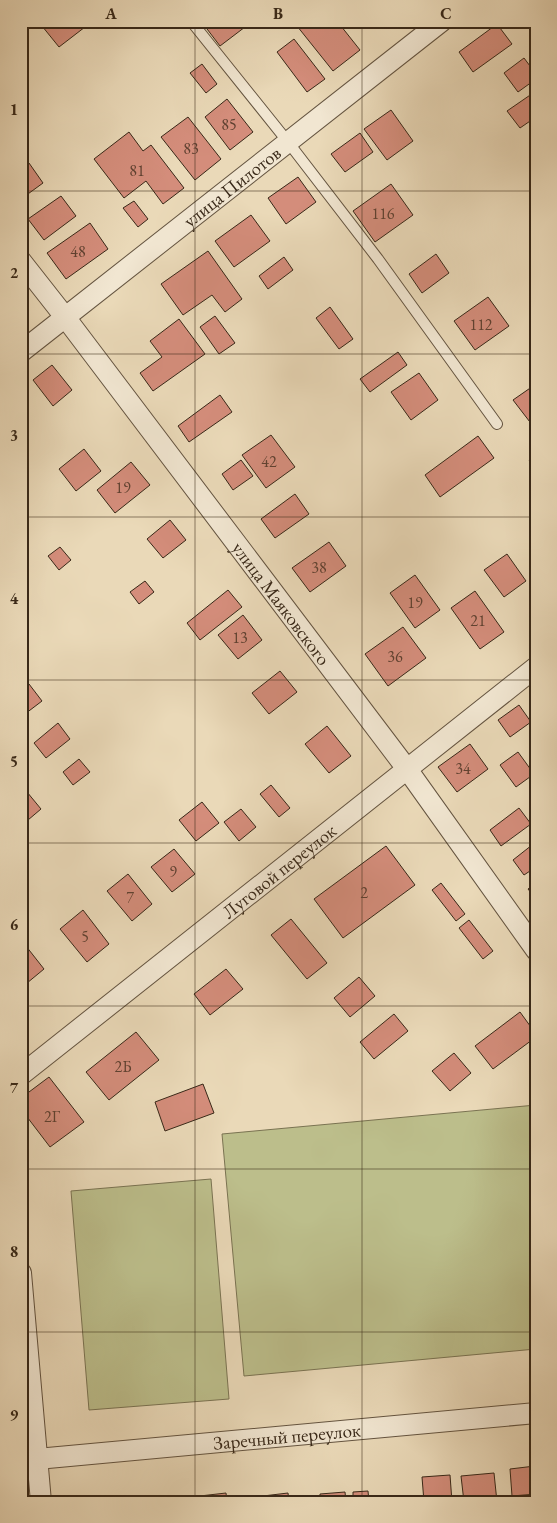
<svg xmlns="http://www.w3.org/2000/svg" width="557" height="1523" viewBox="0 0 557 1523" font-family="'EB Garamond',serif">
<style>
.green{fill:#bcbe8b;stroke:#7a7352}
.building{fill:#d48d7b;stroke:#382818}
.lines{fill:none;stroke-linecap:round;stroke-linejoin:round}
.lane-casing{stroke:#645440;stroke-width:12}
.street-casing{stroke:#645440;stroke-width:22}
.lane{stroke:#f1e6d1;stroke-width:10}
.street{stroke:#f1e6d1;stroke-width:20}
.grid{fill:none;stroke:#382818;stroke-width:1;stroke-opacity:0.55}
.labels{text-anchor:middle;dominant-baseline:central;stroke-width:4.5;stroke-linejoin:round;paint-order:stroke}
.number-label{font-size:16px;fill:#5f4131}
.street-label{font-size:19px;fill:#382818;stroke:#f1e6d1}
.neatline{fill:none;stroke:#382818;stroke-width:2}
.grid-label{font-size:16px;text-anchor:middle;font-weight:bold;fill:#382818}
</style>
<rect width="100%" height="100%" fill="#ead9b8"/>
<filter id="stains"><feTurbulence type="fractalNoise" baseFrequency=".004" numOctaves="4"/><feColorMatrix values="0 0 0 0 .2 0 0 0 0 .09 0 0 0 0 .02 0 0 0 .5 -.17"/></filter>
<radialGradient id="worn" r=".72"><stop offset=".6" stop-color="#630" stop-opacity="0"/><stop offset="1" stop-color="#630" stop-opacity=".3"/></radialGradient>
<g class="green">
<polygon points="536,1105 536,1349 244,1376 222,1134"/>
<polygon points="211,1179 229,1399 89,1410 71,1191"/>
</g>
<g class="building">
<polygon points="48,21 81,21 85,27 59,47 42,26"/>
<polygon points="209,21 241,21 245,27 220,46 204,25"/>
<polygon points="303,21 337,21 360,50 333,71 297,26"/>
<polygon points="497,24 512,44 473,72 459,52"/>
<polygon points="294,39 325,79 307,92 277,52"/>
<polygon points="524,58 536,74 536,79 518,92 504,73"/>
<polygon points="202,64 217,84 206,93 190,73"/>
<polygon points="536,91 536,117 520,128 507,111"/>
<polygon points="227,99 253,132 230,150 205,117"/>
<polygon points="391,110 413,141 387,160 364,129"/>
<polygon points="188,117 221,159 195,180 161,137"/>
<polygon points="129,132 143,151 151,145 184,188 163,204 146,181 124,198 94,159"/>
<polygon points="360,133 373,152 345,172 331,154"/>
<polygon points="29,163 43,183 21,199 21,169"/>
<polygon points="298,177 316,202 286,224 268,198"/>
<polygon points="391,184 413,215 375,242 353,211"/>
<polygon points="61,196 76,216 44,240 28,219"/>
<polygon points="134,201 148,219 138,227 123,208"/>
<polygon points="251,215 270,241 234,267 215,241"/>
<polygon points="90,223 108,249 66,279 47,253"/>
<polygon points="208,251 242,299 225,312 212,295 183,315 161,284"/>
<polygon points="436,254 449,273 422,293 409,274"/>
<polygon points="284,257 293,270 268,289 259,276"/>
<polygon points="488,297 509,326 475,350 454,321"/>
<polygon points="330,307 353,339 339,349 316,318"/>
<polygon points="215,316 235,343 219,354 200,327"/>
<polygon points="179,319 205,354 153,391 140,373 162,357 150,341"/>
<polygon points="398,352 407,365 370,392 360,379"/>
<polygon points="52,365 72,390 53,406 33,380"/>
<polygon points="419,373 438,400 411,420 391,392"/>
<polygon points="536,384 536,423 533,426 513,400"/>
<polygon points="220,395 232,412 189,442 178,426"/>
<polygon points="271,435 295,467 266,488 242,455"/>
<polygon points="478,436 494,458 440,497 425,475"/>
<polygon points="84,449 101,471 76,491 59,469"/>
<polygon points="536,455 536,469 529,460"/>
<polygon points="241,460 253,476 233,490 222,474"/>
<polygon points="131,462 150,485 115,513 97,490"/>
<polygon points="295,494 309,514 275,538 261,519"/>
<polygon points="170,520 186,540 163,558 147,539"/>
<polygon points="21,531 28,539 21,545"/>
<polygon points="329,542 346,566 310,592 292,568"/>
<polygon points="60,547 71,560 59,570 48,556"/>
<polygon points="507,554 526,581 504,597 484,570"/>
<polygon points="415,575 440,610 415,628 390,593"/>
<polygon points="145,581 154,592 139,604 130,592"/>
<polygon points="228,590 242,607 200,640 187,623"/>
<polygon points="475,591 504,632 480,649 451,608"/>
<polygon points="243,615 262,640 238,659 218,635"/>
<polygon points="403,627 426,658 388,686 365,654"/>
<polygon points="280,671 297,692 269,714 252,693"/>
<polygon points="29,684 42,701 21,717 21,690"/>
<polygon points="519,705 531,722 510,737 498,720"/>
<polygon points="58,723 70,739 46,758 34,743"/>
<polygon points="327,726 351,756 329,773 305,744"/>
<polygon points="470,744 488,769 457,792 438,767"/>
<polygon points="518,752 534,774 516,787 500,765"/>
<polygon points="79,759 90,772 73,785 63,772"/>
<polygon points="271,785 290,808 279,817 260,794"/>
<polygon points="27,792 41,809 28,820 21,812 21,797"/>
<polygon points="202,802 219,823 196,841 179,820"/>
<polygon points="519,808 531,824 501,846 490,830"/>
<polygon points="241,809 256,827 239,841 224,822"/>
<polygon points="532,845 536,850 536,867 524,875 513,860"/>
<polygon points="386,846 415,885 343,938 314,899"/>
<polygon points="174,849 195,874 172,892 151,867"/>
<polygon points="128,874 152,904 132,921 107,891"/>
<polygon points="441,883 465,914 456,921 432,890"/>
<polygon points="536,883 536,899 528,889"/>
<polygon points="83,910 109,944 87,962 60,929"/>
<polygon points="291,919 327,963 307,979 271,935"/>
<polygon points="469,920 493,951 483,959 459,928"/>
<polygon points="22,941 44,969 21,988 21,942"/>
<polygon points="226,969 243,989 210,1015 194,994"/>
<polygon points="359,977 375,996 350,1017 334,998"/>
<polygon points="520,1012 536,1034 536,1037 493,1069 475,1046"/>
<polygon points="394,1014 408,1031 374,1059 360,1042"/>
<polygon points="136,1032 159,1060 109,1100 86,1072"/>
<polygon points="454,1053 471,1073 450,1091 432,1071"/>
<polygon points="49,1077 84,1122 50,1147 21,1109 21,1098"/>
<polygon points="203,1084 214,1113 165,1131 155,1102"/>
<polygon points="535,1466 536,1494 512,1496 510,1469"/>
<polygon points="494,1473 497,1502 464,1502 461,1476"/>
<polygon points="450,1475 452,1502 424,1502 422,1477"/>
<polygon points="368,1491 369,1502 353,1502 353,1492"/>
<polygon points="345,1492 346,1502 320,1502 320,1494"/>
<polygon points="226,1493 227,1502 191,1502 191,1497"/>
<polygon points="288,1493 289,1502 264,1502 263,1496"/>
</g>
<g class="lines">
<g class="lane-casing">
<polyline id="lane" points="191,21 288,142 378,259 497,424"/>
</g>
<g class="street-casing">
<g id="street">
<path id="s1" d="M21 261 65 317 407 769 536 950"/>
<path id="s2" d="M21 352 442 21"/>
<path id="s3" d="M21 1075 536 667"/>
<polyline points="21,1273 41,1502"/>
<path id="s4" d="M37 1459 536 1413"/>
</g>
</g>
<use href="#lane" class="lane"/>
<use href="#street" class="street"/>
</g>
<path class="grid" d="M195 21V1502M362 21V1502M21 191H536M21 354H536M21 517H536M21 680H536M21 843H536M21 1006H536M21 1169H536M21 1332H536"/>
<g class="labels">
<g class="number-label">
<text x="229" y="124">85</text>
<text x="191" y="148">83</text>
<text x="137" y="170">81</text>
<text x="383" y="213">116</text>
<text x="78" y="251">48</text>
<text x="481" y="324">112</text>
<text x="269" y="461">42</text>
<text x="123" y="487">19</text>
<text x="319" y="567">38</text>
<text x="415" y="602">19</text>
<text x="478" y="620">21</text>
<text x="240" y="637">13</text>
<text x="395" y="656">36</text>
<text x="463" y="768">34</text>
<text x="173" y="871">9</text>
<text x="364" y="892">2</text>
<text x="130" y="897">7</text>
<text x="85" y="936">5</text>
<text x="123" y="1066">2Б</text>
<text x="52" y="1116">2Г</text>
</g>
<g class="street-label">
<text stroke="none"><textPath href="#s2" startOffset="268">улица Пилотов</textPath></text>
<text stroke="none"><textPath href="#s1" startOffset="430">улица Маяковского</textPath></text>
<text stroke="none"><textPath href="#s3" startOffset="329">Луговой переулок</textPath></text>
<text stroke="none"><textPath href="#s4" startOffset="251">Заречный переулок</textPath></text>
</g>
</g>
<rect width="557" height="1523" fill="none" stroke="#ead9b8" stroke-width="55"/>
<rect x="28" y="28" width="502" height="1468" class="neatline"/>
<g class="grid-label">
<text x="111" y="19">A</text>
<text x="278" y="19">B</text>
<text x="446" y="19">C</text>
<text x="14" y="115">1</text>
<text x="14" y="278">2</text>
<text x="14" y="441">3</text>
<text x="14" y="604">4</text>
<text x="14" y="767">5</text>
<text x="14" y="930">6</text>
<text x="14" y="1093">7</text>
<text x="14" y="1257">8</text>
<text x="14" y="1420">9</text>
</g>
<rect width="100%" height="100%" filter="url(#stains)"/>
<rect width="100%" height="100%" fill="url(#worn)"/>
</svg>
